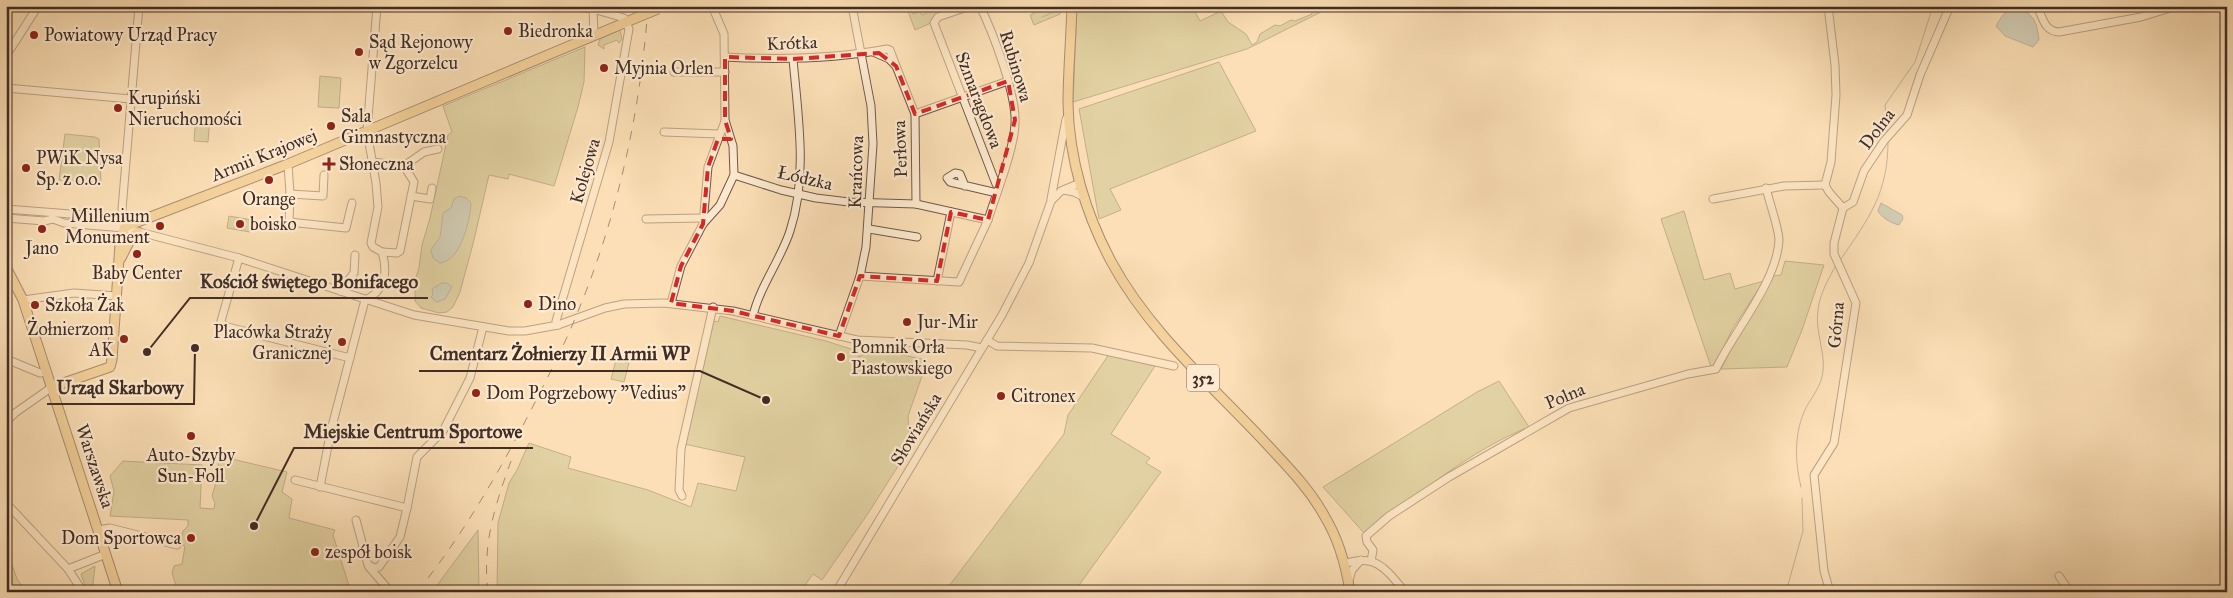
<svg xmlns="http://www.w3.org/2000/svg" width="2233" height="598" viewBox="0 0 2233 598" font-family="'IM FELL Great Primer',serif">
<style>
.green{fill:#c4c08a;stroke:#827658}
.water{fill:#a2bab7;stroke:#7b817d}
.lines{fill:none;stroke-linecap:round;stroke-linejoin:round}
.stream{stroke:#7b817d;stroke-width:1}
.minor-casing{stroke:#705949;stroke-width:9}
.major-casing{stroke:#412c25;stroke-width:11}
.minor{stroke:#fdead0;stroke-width:7}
.major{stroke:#eec07b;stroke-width:9}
.rail{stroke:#412c25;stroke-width:1;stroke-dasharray:9 9;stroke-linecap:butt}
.major-bridge-casing{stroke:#412c25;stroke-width:11;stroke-linecap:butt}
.major-bridge{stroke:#eec07b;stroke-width:9}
.marked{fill:none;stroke:#d62828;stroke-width:4;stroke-dasharray:10 6;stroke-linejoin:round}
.poi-dot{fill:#8f2418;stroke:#fdead0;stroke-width:2}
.labels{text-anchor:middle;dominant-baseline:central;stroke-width:4.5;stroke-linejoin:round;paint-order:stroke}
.shield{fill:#fdead0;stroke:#796558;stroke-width:1}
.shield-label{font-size:16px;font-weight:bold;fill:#412c25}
.poi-label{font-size:18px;fill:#412c25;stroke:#fdead0;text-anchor:start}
.street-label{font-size:18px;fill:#412c25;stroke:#fdead0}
.leader{fill:none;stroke:#412c25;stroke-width:2}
.callout-dot{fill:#412c25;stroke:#fdead0;stroke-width:2}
.callout-label{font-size:19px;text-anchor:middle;font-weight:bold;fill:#412c25;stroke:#fdead0;stroke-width:4.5;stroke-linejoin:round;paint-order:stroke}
</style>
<rect width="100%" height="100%" fill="#fcdfb6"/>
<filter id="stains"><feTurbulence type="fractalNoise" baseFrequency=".004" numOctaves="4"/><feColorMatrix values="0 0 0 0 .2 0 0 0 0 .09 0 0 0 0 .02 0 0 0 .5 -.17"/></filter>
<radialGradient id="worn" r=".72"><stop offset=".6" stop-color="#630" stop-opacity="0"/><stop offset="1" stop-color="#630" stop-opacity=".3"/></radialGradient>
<g class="green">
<polygon points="906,6 910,6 913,14 917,13 916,9 919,8 922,15 943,6 964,6 935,16 931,23 915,30"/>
<polygon points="1031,6 1061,6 1060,14 1034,25 1030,15 1039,11 1038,7 1032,9"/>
<polygon points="1077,6 1192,6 1200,21 1221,11 1228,22 1246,34 1252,45 1257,42 1260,34 1275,25 1280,26 1291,20 1295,21 1312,14 1309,6 1333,6 1247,49 1073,102"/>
<polygon points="620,30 622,39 619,43 617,40 604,45 604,49 598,45 600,39"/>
<polygon points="585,47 584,82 578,107 554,186 509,174 508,179 489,175 473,244 460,292 453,307 447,312 439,313 421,308 415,301 415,280 419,268 422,245 430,218 448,135 452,132 443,106"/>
<polygon points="1219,62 1256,131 1110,189 1121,210 1099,219 1079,109"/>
<polygon points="320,76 341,78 339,108 318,107"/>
<polygon points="196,116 210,117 208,142 194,141"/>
<polygon points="65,134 95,137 99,139 101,183 59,180"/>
<polygon points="1684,211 1704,280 1730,273 1735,289 1764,281 1733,328 1715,365 1711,367 1661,219"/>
<polygon points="229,216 252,220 250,232 227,228"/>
<polygon points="1785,261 1824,265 1802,330 1787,367 1721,369 1745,322 1773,276 1781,275"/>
<path d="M720 316 826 341 860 352 858 357C878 347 906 356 926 360L927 362 908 416 909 441 912 444 869 512 822 580 813 574 800 592H497L498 523 509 483 517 470 529 443 571 457 568 468 648 490 691 507 698 483 736 491 745 457 684 444 714 321 718 322Z"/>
<polygon points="1109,354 1155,366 1111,434 1150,458 1146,463 1161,472 1074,592 948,592 946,590 1064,434 1068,415"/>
<polygon points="616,360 629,363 624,382 611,379"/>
<path d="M1499 381 1529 427C1472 449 1415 497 1364 533L1323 487 1477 392Z"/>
<polygon points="219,456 287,472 282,492 292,499 289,518 335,530 333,535 351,592 178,592 172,573 174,566 182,564 185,546 180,544 183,531 188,526 188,520 110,516 114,491 110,476 123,461 202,465 200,508 214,509 215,503 212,496 217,479"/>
<polygon points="478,530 479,592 432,592"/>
<polygon points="6,556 10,559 17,579 27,592 6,592"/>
<polygon points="95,566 92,592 87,592 81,574"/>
</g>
<g class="water">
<path d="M2015 8C2034 12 2037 23 2039 40L2033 47 2005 36 1996 26C2001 17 2005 10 2015 8Z"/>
<path d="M459 196 466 198 471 203C470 220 461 261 440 263L433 258 431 250 440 237 443 213 451 208 454 199Z"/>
<path d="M1881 203 1902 215 1903 219 1899 225C1891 223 1882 218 1878 211Z"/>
<polygon points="442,283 447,283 452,287 445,299 437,302 431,297 433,295 432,289"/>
</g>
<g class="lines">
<g class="stream">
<polyline points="1042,17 1054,12 1058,6"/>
<polyline points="1887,132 1885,105 1915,62 1933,6"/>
<path d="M1841 259C1869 218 1888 193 1888 142"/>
<path d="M1801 487C1795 462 1794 436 1804 412 1809 400 1819 390 1822 377 1826 361 1820 345 1818 328 1815 304 1824 287 1835 267"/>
<polyline points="1786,592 1803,531 1802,498"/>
</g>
<g class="minor-casing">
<g id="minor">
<polyline points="970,6 938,17 934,23 996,184 999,186"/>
<path d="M980 6C993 33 1017 95 1015 124 1014 150 996 194 988 220"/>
<polyline points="1828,6 1835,65 1836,95 1831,162 1825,185 1829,192 1843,208 1834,243 1834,254 1856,303 1834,443 1814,475 1824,571 1830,592"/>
<path d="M2037 6C2043 18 2044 31 2059 32L2141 17 2177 6"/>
<polyline points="593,7 594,36"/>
<polyline points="873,52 889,59 896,66 915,114 916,204"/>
<polyline points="6,56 38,6"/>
<path d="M725 57C779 60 834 59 887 49L890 50 896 66"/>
<polyline points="674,72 725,72"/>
<polyline points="6,88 131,99"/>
<polyline points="915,114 1008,81"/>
<polyline points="664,132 719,134"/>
<polyline points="373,162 404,166 414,182 400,251 397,253 382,252"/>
<polyline points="288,164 290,194 289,222 346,228 352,203"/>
<polyline points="404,166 424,152 438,149"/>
<polyline points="734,175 781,190 816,198 849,202 916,204 988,220 959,282 860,276"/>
<polyline points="965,186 960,174 955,173 947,178 950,182 997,193"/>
<polyline points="1064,190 1074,192 1084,197"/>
<polyline points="290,194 323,196 324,175"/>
<polyline points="411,196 430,199 432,188"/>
<polyline points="1051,199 1066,119"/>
<polyline points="1713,199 1784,186 1825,185"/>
<polyline points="1843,208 1853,202 1864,171 1884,141 1907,115 1920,75 1950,6"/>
<polyline points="6,209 122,218"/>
<polyline points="6,218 44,221 53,219 64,223 124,228 239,258 414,315 509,331 525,331 558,325 605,308 624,304 664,303 733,311 857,340 967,345 982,348"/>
<polyline points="646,219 702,218"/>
<polyline points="703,224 708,167 725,121"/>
<polyline points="124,228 122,209 139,6"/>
<polyline points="869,229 917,237"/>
<polyline points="239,258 221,321 224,326 350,358"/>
<polyline points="937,281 951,212"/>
<polyline points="340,291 354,273 355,255"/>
<polyline points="23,300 74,293 117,296"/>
<polyline points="671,303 681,266 703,224 720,205 734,175 733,146 725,120 724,34 712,6"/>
<path d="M753 316C759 288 781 259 790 231 808 176 798 116 793 59"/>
<polyline points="558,325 556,321 609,142 629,29 624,18 593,9 566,6"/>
<polyline points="839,336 860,276 866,247 873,144 871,106 852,6"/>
<polyline points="987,340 997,346 1092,348 1174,366"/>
<polyline points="6,359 40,373 47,372"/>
<polyline points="6,422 15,413 52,387"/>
<polyline points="295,480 407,508 400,537 379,567 375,568 368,565 356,520"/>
<path d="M320 487 331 430 365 300C385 291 388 272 382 252L373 247 371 243 378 207 376 183 367 131 377 6"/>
<polyline points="682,496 679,490 681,449 713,307"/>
<polyline points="6,503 68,569 83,592"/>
<polyline points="407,508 417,457 443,431 470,378 483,327"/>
<polyline points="98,530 110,528 177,545"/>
<path d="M1371 561 1373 550 1367 542 1366 536 1389 516 1449 477 1569 408 1688 374 1716 369C1734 331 1777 282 1779 240 1779 229 1769 201 1766 188"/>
<path d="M1344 564C1376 553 1386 569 1405 592"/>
<polyline points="369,567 388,589"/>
<polyline points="68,569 106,554"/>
<polyline points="2059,576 2070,592"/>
<polyline points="1349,580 1352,570 1361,560"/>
<polyline points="836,592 1002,315 1029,263 1051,201 1061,191 1080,183"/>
</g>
</g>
<g class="major-casing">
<g id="major">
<path d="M1072 6C1071 39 1068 72 1068 104 1069 159 1086 215 1112 263 1149 331 1209 383 1261 438 1284 463 1309 487 1325 517 1339 540 1346 566 1350 592"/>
<polyline points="121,258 131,238 138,232"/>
<polyline points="6,267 23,300 118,592"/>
<polyline points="52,387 110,367 112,360 120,244 124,228 127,226 288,164 636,18"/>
</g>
</g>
<use href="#minor" class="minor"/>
<use href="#major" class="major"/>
<g class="rail">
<path d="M417 592C463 535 498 474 531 410 549 375 567 340 581 304 619 210 641 107 648 6"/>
<path d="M488 592C482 545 495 505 511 461"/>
</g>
<g class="major-bridge-casing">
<polyline id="major-bridge" points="636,18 658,9"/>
</g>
<use href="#major-bridge" class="major-bridge"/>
</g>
<path d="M0 0H2233V598H0ZM879 53 896 66 915 114 1008 81 1015 120 988 220 951 212 937 281 860 276 839 336 733 311 671 303 681 266 703 224 708 167 718 139H731L725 120V57L793 59Z" fill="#fcdfb6" fill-opacity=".55" fill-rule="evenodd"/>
<path class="marked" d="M879 53 896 66 915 114 1008 81 1015 120 988 220 951 212 937 281 860 276 839 336 733 311 671 303 681 266 703 224 708 167 718 139H731L725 120V57L793 59Z"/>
<g class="poi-dot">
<circle cx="508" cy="31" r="5"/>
<circle cx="34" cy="35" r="5"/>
<circle cx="359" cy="52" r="5"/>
<circle cx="604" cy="68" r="5"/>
<circle cx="118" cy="108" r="5"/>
<circle cx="331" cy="126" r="5"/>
<path d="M326.5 156.5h5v5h5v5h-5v5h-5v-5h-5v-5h5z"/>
<circle cx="26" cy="168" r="5"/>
<circle cx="269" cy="180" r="5"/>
<circle cx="240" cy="224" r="5"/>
<circle cx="160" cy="226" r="5"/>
<circle cx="42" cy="229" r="5"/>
<circle cx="137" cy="254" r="5"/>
<circle cx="528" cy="304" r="5"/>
<circle cx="35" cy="305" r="5"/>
<circle cx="907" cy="322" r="5"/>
<circle cx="124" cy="339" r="5"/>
<circle cx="342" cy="342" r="5"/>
<circle cx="841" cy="357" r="5"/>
<circle cx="476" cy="393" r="5"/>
<circle cx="1001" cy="396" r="5"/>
<circle cx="191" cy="436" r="5"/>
<circle cx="191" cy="538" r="5"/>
<circle cx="315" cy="552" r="5"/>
</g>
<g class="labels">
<rect class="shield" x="1187" y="364.5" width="32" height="27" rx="4"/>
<g class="shield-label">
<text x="1203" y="378">352</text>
</g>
<g class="poi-label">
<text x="518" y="31">Biedronka</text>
<text x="44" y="35">Powiatowy Urząd Pracy</text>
<text x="369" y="42">Sąd Rejonowy<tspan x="369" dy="21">w Zgorzelcu</tspan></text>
<text x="614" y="68">Myjnia Orlen</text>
<text x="128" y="98">Krupiński<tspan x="128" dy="21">Nieruchomości</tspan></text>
<text x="341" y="116">Sala<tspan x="341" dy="21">Gimnastyczna</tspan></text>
<text x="36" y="158">PWiK Nysa<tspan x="36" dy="21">Sp. z o.o.</tspan></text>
<text x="339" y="164">Słoneczna</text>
<text x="269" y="199" text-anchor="middle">Orange</text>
<text x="150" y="216" text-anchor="end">Millenium<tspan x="150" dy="21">Monument</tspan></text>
<text x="250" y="224">boisko</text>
<text x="42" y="248" text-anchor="middle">Jano</text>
<text x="137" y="273" text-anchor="middle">Baby Center</text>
<text x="538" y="304">Dino</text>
<text x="45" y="305">Szkoła Żak</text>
<text x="917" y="322">Jur-Mir</text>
<text x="114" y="329" text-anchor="end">Żołnierzom<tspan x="114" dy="21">AK</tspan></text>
<text x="332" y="332" text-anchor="end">Placówka Straży<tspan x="332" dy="21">Granicznej</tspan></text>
<text x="851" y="347">Pomnik Orła<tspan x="851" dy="21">Piastowskiego</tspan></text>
<text x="486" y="393">Dom Pogrzebowy "Vedius"</text>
<text x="1011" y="396">Citronex</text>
<text x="191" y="455" text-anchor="middle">Auto-Szyby<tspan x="191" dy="21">Sun-Foll</tspan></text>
<text x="181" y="538" text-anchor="end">Dom Sportowca</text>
<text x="325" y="552">zespół boisk</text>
</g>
<g class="street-label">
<text transform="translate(792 43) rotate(-2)">Krótka</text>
<text transform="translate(1016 66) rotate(73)">Rubinowa</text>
<text transform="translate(979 100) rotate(69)">Szmaragdowa</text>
<text transform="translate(1877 129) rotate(-53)">Dolna</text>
<text transform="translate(900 149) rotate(-92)">Perłowa</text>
<text transform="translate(264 155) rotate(-22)">Armii Krajowej</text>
<text transform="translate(585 171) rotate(-74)">Kolejowa</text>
<text transform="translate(856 172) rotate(-88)">Krańcowa</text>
<text transform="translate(805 178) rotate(13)">Łódzka</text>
<text transform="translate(1836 325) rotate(-85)">Górna</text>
<text transform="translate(1565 396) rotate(-23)">Polna</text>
<text transform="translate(916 429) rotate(-59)">Słowiańska</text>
<text transform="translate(95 466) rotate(72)">Warszawska</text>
</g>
</g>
<path class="leader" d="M147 352L190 298H428M766 400L700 371H419M195 348L194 404H47M254 526L294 448H533"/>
<g class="callout-dot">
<circle cx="147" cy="352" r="5"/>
<circle cx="766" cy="400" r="5"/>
<circle cx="195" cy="348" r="5"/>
<circle cx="254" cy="526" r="5"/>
</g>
<g class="callout-label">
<text x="309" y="288">Kościół świętego Bonifacego</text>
<text x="560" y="360">Cmentarz Żołnierzy II Armii WP</text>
<text x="120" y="394">Urząd Skarbowy</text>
<text x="413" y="438">Miejskie Centrum Sportowe</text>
</g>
<rect width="2233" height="598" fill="none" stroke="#fcdfb6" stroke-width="25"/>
<rect x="8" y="8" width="2218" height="583" fill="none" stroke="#412c25" stroke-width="2.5"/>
<rect x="12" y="12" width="2208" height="573" fill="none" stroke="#412c25"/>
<rect width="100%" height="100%" filter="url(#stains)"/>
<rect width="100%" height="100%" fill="url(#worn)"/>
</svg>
